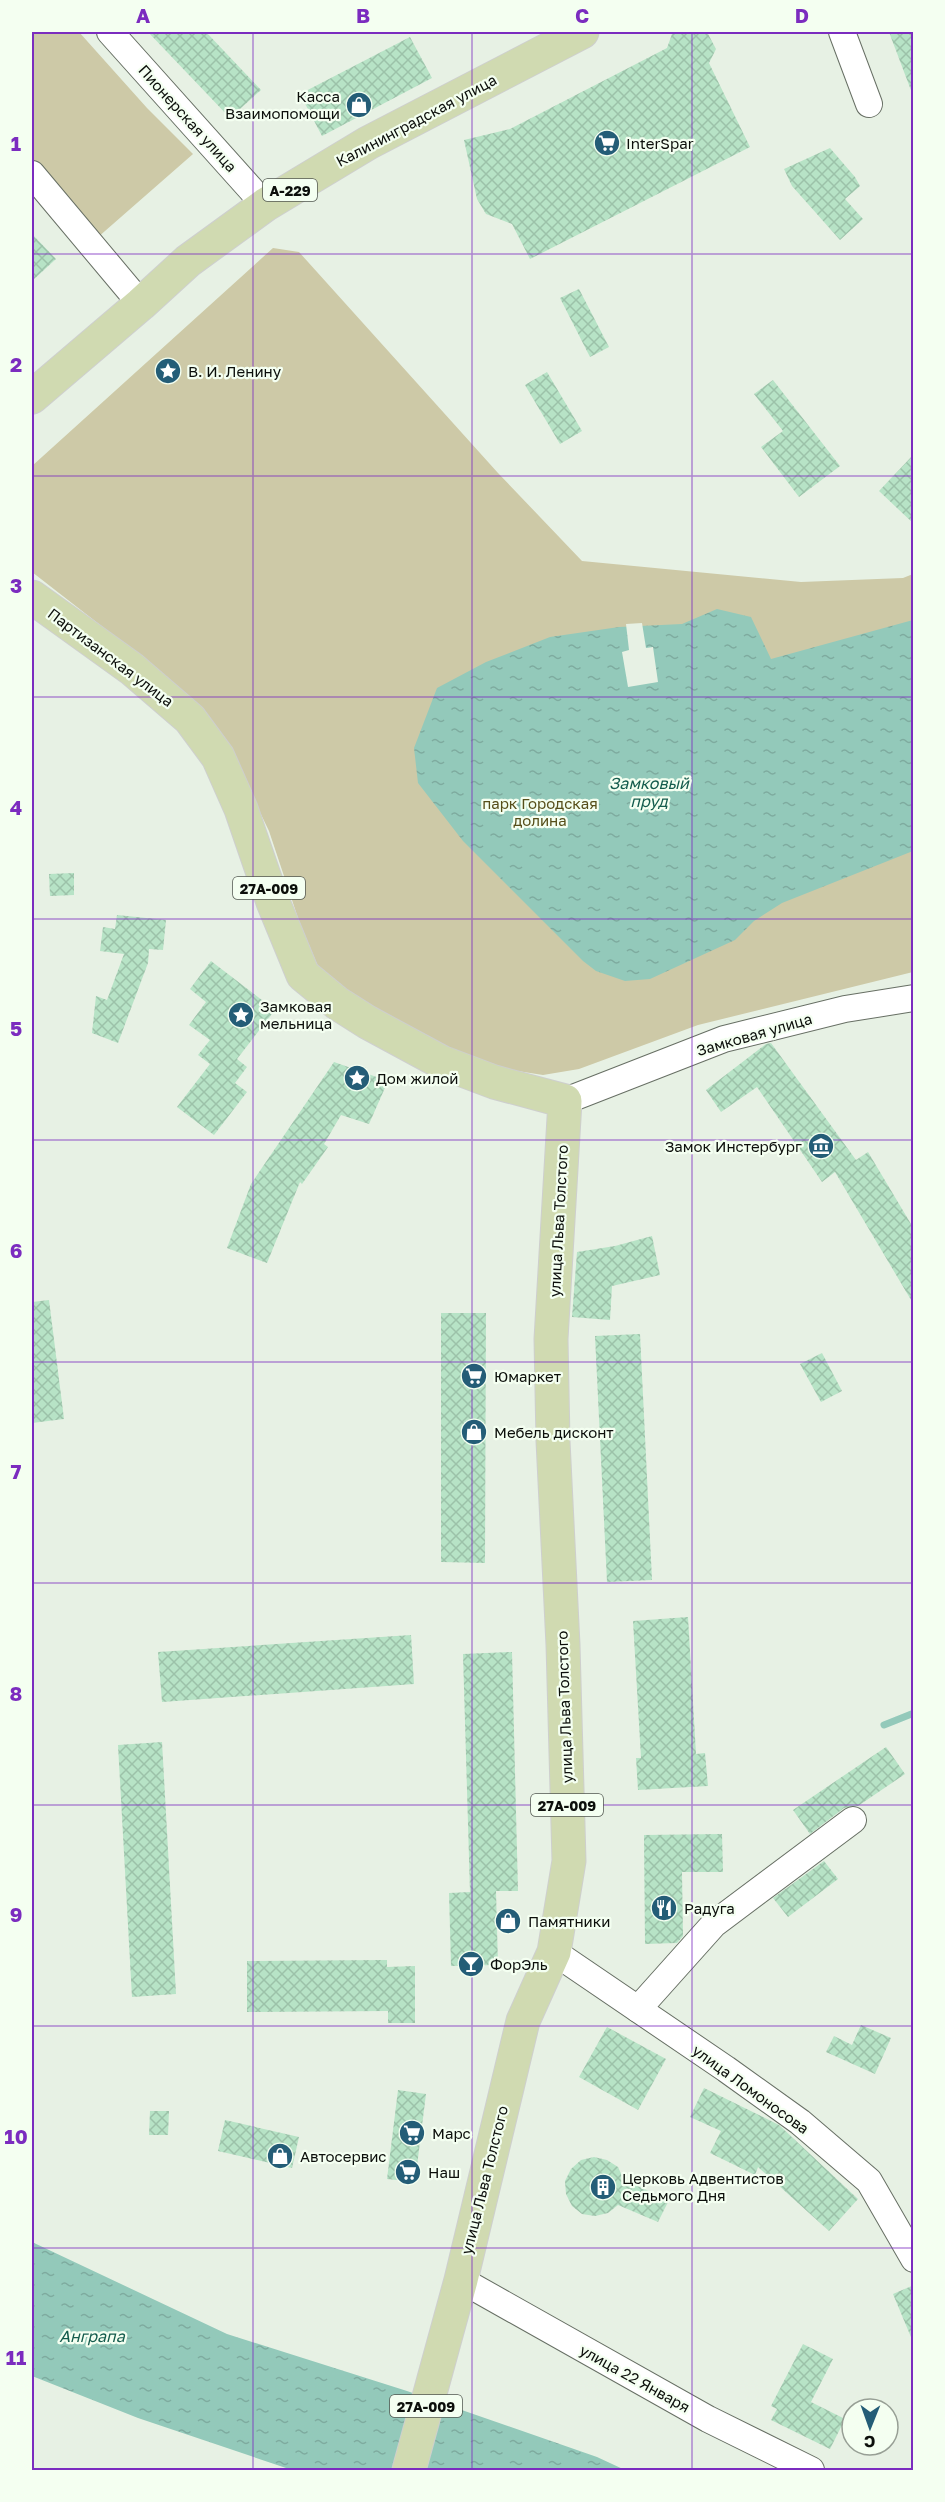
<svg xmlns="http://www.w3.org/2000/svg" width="945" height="2502" viewBox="0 0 945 2502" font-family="'Golos Text',sans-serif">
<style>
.green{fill:#cdc9a7}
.water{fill:url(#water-ripples)}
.pier{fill:#e7f1e4}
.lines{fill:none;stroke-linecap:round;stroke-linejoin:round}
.stream{stroke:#93c9ba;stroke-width:7}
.building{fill:url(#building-cross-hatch)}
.street-casing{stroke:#676f64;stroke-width:28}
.primary-casing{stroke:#cecfce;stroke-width:35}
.street{stroke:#fff;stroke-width:26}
.primary{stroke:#d0dab1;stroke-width:33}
.grid{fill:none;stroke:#7b2cbf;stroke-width:1.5;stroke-opacity:0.55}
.labels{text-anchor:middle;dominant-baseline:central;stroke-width:4.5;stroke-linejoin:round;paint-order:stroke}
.shield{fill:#f4fff1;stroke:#525750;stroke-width:1.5}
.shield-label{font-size:14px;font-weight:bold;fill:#0c0f0b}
.poi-label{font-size:15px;fill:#0c0f0b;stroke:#f4fff1;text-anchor:start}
.street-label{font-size:15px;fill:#0c0f0b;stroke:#f4fff1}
.park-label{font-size:15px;fill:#564e19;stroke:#f4fff1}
.water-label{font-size:16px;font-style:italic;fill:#145c4d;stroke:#f4fff1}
.neatline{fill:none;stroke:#7b2cbf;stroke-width:2}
.grid-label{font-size:20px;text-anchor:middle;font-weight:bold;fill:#7b2cbf}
</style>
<defs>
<pattern id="water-ripples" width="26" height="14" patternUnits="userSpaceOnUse" patternTransform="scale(1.5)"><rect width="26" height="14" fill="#93c9ba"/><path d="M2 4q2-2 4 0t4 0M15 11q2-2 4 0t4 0" fill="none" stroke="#7eab9f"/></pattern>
<pattern id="building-cross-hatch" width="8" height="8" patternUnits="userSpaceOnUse" patternTransform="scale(1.5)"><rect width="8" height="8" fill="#b7e3c6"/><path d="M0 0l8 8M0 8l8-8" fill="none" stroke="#9cc2a9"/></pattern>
</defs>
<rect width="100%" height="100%" fill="#e7f1e4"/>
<g class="green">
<polygon points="32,32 79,32 147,108 193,154 97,238 32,162"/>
<polygon points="273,248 299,252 498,473 582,561 801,582 903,578 913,574 913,972 698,1025 579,1069 543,1075 486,1066 432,1042 322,976 299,921 269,831 222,734 158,670 32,572 32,466"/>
</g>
<g class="water">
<polygon points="717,609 751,617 771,659 913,620 913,851 782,903 754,921 735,940 650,979 625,981 596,971 583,961 463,841 418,783 414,748 437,688 486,662 550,637 619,627 682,624"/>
<polygon points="32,2242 227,2334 407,2391 597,2457 625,2470 292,2470 138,2418 32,2376"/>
</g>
<polygon class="pier" points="642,623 646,648 653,647 658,682 628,687 622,652 629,650 626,624"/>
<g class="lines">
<polyline class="stream" points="884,1725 914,1713"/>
</g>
<g class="building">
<polygon points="148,32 206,32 261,90 230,118"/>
<polygon points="678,32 707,32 716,49 709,63 750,147 530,259 512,224 486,214 477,199 464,140 510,129 667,48 672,34"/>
<polygon points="889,32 914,32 914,93 912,93"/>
<polygon points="410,37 432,78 322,136 300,94"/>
<polygon points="830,148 855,177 860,186 845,199 863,219 840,240 792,186 784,169"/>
<polygon points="32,234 56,259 32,281"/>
<polygon points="579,289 609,347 590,357 560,298"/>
<polygon points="547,372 582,431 560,444 525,385"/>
<polygon points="773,380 840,466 799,497 761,447 783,431 754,394"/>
<polygon points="914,454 914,524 879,491"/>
<polygon points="74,873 74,895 50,896 49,874"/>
<polygon points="117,915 166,920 163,950 149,949 148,963 118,1043 92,1033 96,996 107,1000 124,954 100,951 103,927 115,929"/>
<polygon points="211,961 275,1010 237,1059 247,1067 235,1083 247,1092 214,1135 177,1107 210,1064 198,1055 210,1040 189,1025 206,1002 190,989"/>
<polygon points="771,1043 856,1160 868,1152 914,1229 914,1305 835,1172 822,1182 757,1087 721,1112 706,1090 766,1044"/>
<polygon points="334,1062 388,1081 369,1124 341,1115 324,1144 328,1147 302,1184 300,1182 267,1263 227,1248 251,1184"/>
<polygon points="652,1236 660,1275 612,1286 610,1320 572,1317 577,1252 615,1246"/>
<polygon points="49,1300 64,1419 32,1423 32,1302"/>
<polygon points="441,1313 486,1313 485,1563 441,1562"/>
<polygon points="640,1334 652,1580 607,1582 595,1336"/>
<polygon points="822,1353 842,1391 821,1402 800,1364"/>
<polygon points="688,1617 696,1754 705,1753 708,1786 638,1790 636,1758 641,1758 633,1621"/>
<polygon points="411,1635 414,1684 162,1702 158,1652"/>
<polygon points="512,1652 518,1891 496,1891 498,1965 451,1966 449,1893 470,1892 463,1654"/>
<polygon points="162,1742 176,1994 132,1997 118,1745"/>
<polygon points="886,1747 905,1774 858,1806 844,1808 810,1834 793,1810"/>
<polygon points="722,1834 723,1872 682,1872 683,1936 677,1943 645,1944 644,1835"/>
<polygon points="824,1861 838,1879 788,1917 773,1898"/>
<polygon points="387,1960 387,1967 415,1966 415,2023 388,2023 388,2011 247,2012 247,1961"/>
<polygon points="861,2025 891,2038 875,2074 826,2052 834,2036 852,2045"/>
<polygon points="607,2027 666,2059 638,2110 579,2077"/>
<polygon points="704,2088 779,2125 858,2199 829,2231 758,2167 755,2175 710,2153 721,2131 690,2117"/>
<polygon points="398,2090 426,2094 415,2182 387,2179"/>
<polygon points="150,2111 169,2111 168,2135 149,2135"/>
<polygon points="225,2120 299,2137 292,2168 218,2151"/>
<polygon points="594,2157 607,2160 618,2167 624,2180 669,2200 658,2222 618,2205 608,2213 595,2216 582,2214 572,2206 566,2194 565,2181 571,2169 581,2160"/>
<polygon points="914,2285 914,2342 913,2342 893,2294"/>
<polygon points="803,2344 833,2359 811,2402 845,2419 830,2449 771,2420 777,2409 771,2406"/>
</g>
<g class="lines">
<g class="street-casing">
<g id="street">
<polyline points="110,32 265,205"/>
<polyline points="842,32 869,104"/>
<polyline points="32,174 141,304"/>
<polyline points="565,1101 724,1039 845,1009 914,998"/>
<polyline points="554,1952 726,2069 800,2122 869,2181 914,2259"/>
<polyline points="638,2009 714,1924 853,1820"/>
<polyline points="461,2280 708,2419 811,2470"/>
</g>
</g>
<g class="primary-casing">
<g id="primary">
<polyline points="32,397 141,304 188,261 265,205 368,143 582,32"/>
<polyline points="32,597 132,669 190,719 218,757 241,809 273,902 303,975 337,1003 367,1022 441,1062 494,1082 565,1101 551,1339 553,1441 563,1645 569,1861 554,1952 523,2021 461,2280 409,2470"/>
</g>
</g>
<use href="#street" class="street"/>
<use href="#primary" class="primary"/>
</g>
<path class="grid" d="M253 32V2470M472 32V2470M692 32V2470M32 254H914M32 476H914M32 697H914M32 919H914M32 1140H914M32 1362H914M32 1583H914M32 1805H914M32 2026H914M32 2248H914"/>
<defs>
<g id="shop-disc" transform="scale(1.35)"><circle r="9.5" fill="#245d77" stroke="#f4fff1"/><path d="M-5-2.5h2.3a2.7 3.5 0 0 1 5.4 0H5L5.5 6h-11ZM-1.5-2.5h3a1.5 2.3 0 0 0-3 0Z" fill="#fff"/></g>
<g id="supermarket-disc" transform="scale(1.35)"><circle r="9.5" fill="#245d77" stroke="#f4fff1"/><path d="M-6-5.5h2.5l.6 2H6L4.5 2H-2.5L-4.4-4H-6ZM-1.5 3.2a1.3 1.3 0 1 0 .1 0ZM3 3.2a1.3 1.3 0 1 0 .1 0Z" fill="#fff"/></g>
<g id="sight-disc" transform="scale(1.35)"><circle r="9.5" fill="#245d77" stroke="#f4fff1"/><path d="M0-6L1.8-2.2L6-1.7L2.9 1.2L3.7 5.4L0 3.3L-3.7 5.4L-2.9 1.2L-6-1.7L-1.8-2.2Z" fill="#fff"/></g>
<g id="museum-disc" transform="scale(1.35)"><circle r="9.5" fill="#245d77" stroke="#f4fff1"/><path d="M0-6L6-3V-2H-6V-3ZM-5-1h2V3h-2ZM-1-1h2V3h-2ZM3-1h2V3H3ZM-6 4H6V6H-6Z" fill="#fff"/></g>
<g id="restaurant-disc" transform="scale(1.35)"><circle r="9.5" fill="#245d77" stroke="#f4fff1"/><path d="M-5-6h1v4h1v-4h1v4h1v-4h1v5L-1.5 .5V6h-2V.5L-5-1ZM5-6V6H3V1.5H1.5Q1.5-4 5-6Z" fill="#fff"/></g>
<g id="bar-disc" transform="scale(1.35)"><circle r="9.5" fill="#245d77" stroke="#f4fff1"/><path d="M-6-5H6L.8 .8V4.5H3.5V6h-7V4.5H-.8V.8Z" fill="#fff"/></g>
<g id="building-disc" transform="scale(1.35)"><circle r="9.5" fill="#245d77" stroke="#f4fff1"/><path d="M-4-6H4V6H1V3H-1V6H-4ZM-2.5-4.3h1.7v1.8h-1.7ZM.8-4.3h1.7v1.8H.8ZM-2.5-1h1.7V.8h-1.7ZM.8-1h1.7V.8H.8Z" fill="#fff"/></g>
</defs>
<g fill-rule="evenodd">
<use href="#shop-disc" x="359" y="105"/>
<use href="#supermarket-disc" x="607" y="143"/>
<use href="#sight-disc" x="168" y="371"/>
<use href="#sight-disc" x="241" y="1015"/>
<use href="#sight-disc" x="357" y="1078"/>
<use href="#museum-disc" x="821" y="1146"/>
<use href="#supermarket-disc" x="474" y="1376"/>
<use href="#shop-disc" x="474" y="1432"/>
<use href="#restaurant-disc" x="664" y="1908"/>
<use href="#shop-disc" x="508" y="1921"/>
<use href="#bar-disc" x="471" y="1964"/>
<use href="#supermarket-disc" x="412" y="2133"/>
<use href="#shop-disc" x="280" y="2156"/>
<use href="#supermarket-disc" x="408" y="2172"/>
<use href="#building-disc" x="603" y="2187"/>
</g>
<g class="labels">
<g class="shield">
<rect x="263" y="179" width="54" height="22" rx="4.5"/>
<rect x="233" y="877" width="72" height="22" rx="4.5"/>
<rect x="531" y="1794" width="72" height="22" rx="4.5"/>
<rect x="390" y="2395" width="72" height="22" rx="4.5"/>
</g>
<g class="shield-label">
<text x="290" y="190">А-229</text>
<text x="269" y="888">27А-009</text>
<text x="567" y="1805">27А-009</text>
<text x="426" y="2406">27А-009</text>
</g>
<g class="poi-label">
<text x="340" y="96" text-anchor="end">Касса<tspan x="340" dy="17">Взаимопомощи</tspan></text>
<text x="626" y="143">InterSpar</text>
<text x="188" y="371">В. И. Ленину</text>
<text x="260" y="1006">Замковая<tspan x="260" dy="17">мельница</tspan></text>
<text x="376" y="1078">Дом жилой</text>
<text x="802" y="1146" text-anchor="end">Замок Инстербург</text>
<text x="494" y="1376">Юмаркет</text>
<text x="494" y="1432">Мебель дисконт</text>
<text x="684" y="1908">Радуга</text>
<text x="528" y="1921">Памятники</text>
<text x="490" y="1964">ФорЭль</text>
<text x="432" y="2133">Марс</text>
<text x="300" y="2156">Автосервис</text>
<text x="428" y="2172">Наш</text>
<text x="622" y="2178">Церковь Адвентистов<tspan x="622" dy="17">Седьмого Дня</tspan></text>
</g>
<g class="street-label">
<text transform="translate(188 118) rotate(48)">Пионерская улица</text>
<text transform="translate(416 120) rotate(-28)">Калининградская улица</text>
<text transform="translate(111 657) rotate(37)">Партизанская улица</text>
<text transform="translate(754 1034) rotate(-16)">Замковая улица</text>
<text transform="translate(558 1221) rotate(-87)">улица Льва Толстого</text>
<text transform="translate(564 1707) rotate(-92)">улица Льва Толстого</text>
<text transform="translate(751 2089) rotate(36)">улица Ломоносова</text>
<text transform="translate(484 2180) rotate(-76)">улица Льва Толстого</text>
<text transform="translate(635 2378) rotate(29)">улица 22 Января</text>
</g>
<g class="park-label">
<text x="540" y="803">парк Городская<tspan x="540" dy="17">долина</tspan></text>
</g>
<g class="water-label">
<text x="649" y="783">Замковый<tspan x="649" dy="18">пруд</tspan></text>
<text x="92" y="2336">Анграпа</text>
</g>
</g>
<rect width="945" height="2502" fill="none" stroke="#f4fff1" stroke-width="66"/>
<g transform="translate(870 2427) rotate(181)"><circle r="28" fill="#f4fff1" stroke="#979f95" stroke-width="1.5"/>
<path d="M0-4.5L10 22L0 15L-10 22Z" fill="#245d77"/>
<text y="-9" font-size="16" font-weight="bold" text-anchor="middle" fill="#0c0f0b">С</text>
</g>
<rect x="33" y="33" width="879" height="2436" class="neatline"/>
<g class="grid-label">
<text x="143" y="23">A</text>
<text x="363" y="23">B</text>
<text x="582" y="23">C</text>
<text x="802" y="23">D</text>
<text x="16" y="151">1</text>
<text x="16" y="372">2</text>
<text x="16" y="593">3</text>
<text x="16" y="815">4</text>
<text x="16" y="1036">5</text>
<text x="16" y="1258">6</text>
<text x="16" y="1479">7</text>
<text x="16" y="1701">8</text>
<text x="16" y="1922">9</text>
<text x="16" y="2144">10</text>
<text x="16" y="2365">11</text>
</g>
</svg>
